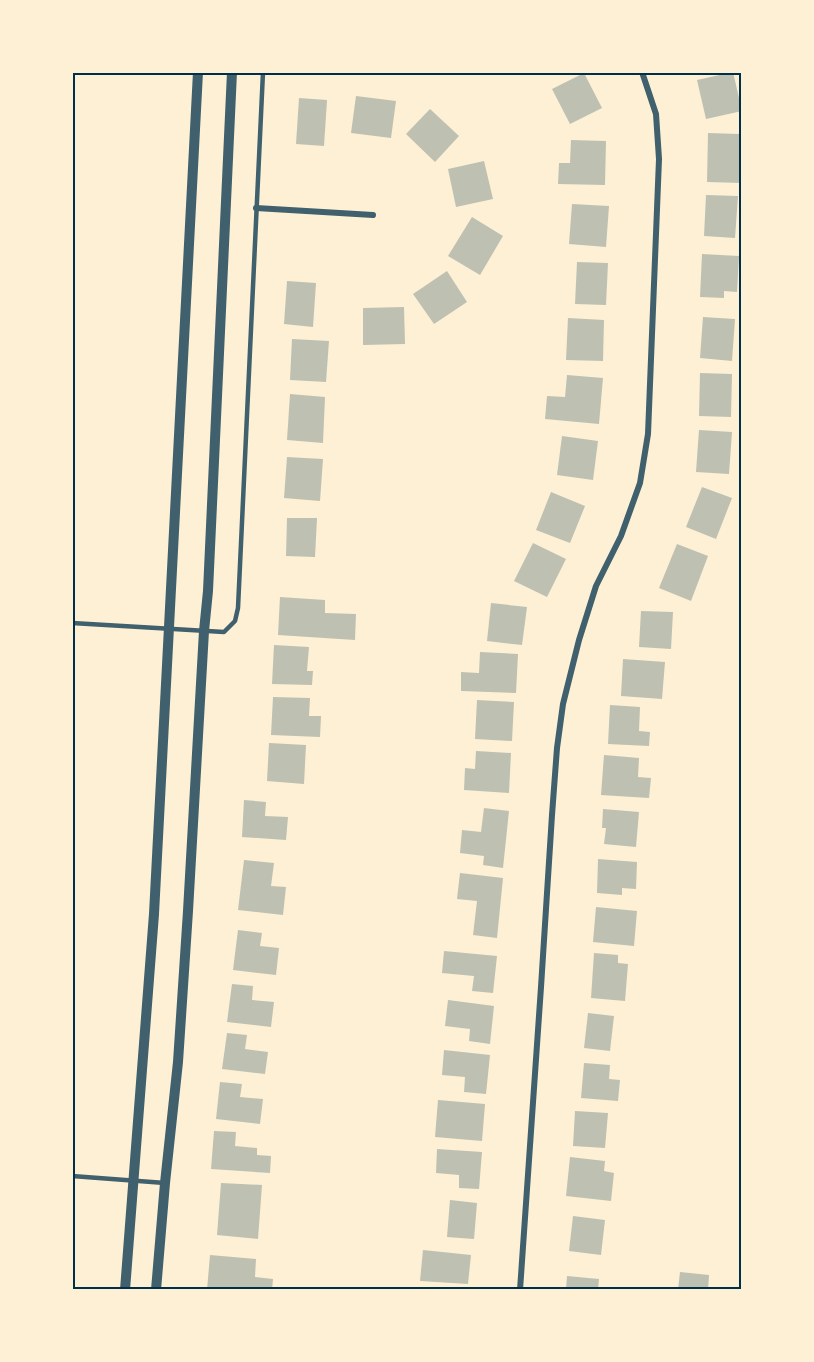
<svg xmlns="http://www.w3.org/2000/svg" width="814" height="1362" viewBox="0 0 814 1362" font-family="Bitter,serif">
<style>
.building{fill:#bec0b2}
.lines{fill:none;stroke-linecap:round;stroke-linejoin:round}
.service{stroke:#3f606c;stroke-width:4.5}
.minor{stroke:#3f606c;stroke-width:6}
.tertiary{stroke:#3f606c;stroke-width:10}
.neatline{fill:none;stroke:#003049;stroke-width:2}
</style>
<rect width="100%" height="100%" fill="#fdf0d5"/>
<g class="building">
<polygon points="733,72 742,111 706,119 697,80"/>
<polygon points="584,73 602,108 570,124 552,89"/>
<polygon points="356,96 396,101 391,138 351,133"/>
<polygon points="299,98 327,100 324,146 296,144"/>
<polygon points="430,109 459,136 435,162 406,134"/>
<polygon points="708,133 739,134 739,156 742,156 742,183 707,182"/>
<polygon points="571,140 606,141 605,185 558,184 559,163 570,163"/>
<polygon points="484,161 493,199 456,207 448,169"/>
<polygon points="706,195 738,196 735,238 704,236"/>
<polygon points="572,204 609,206 606,247 569,244"/>
<polygon points="472,217 503,236 480,275 448,256"/>
<polygon points="702,254 739,256 737,292 724,291 724,298 700,297"/>
<polygon points="577,262 608,263 606,305 575,304"/>
<polygon points="447,271 467,302 434,324 413,294"/>
<polygon points="287,281 316,283 313,327 284,324"/>
<polygon points="404,307 405,344 363,345 363,308"/>
<polygon points="703,317 735,319 732,361 700,358"/>
<polygon points="568,318 604,320 603,361 566,360"/>
<polygon points="292,339 329,341 326,382 290,380"/>
<polygon points="700,373 732,374 731,417 699,416"/>
<polygon points="567,375 603,378 599,424 545,419 547,396 565,397"/>
<polygon points="290,394 325,397 323,443 287,440"/>
<polygon points="699,430 732,432 729,474 696,472"/>
<polygon points="562,436 598,441 593,480 557,475"/>
<polygon points="287,457 323,459 320,501 284,498"/>
<polygon points="702,487 732,498 716,539 686,527"/>
<polygon points="551,492 585,506 570,543 536,530"/>
<polygon points="287,518 317,518 315,557 286,556"/>
<polygon points="533,543 566,559 547,597 514,581"/>
<polygon points="677,544 708,556 691,601 659,588"/>
<polygon points="280,597 325,600 325,613 356,614 355,640 278,635"/>
<polygon points="491,603 527,607 522,645 487,641"/>
<polygon points="641,611 673,612 671,649 639,647"/>
<polygon points="274,645 309,647 307,671 313,671 312,685 272,684"/>
<polygon points="480,652 518,654 516,693 461,691 461,672 479,673"/>
<polygon points="623,659 665,662 662,699 621,696"/>
<polygon points="273,697 310,698 309,716 321,716 320,737 271,735"/>
<polygon points="477,700 514,702 512,741 475,739"/>
<polygon points="610,705 640,707 639,731 650,732 649,746 608,744"/>
<polygon points="269,743 306,745 304,784 267,781"/>
<polygon points="476,751 511,753 509,793 464,790 465,768 475,769"/>
<polygon points="604,755 639,758 638,777 651,778 649,798 601,795"/>
<polygon points="244,800 266,802 265,816 288,817 286,840 242,837"/>
<polygon points="484,808 509,811 503,868 483,865 484,856 460,853 462,830 481,832"/>
<polygon points="603,809 639,812 636,847 604,844 606,828 602,828"/>
<polygon points="598,859 637,862 636,889 622,888 622,895 597,893"/>
<polygon points="244,860 274,863 271,886 286,887 283,915 238,910"/>
<polygon points="460,873 503,878 497,938 473,935 477,901 457,899"/>
<polygon points="596,907 637,911 634,946 593,942"/>
<polygon points="238,930 262,933 260,946 279,948 276,975 233,970"/>
<polygon points="444,951 497,956 493,993 472,991 474,976 442,973"/>
<polygon points="594,953 618,955 618,963 628,964 625,1001 591,998"/>
<polygon points="232,984 253,986 252,1000 274,1002 271,1027 227,1022"/>
<polygon points="448,1000 494,1006 490,1044 469,1041 470,1029 445,1026"/>
<polygon points="588,1013 614,1016 610,1051 584,1048"/>
<polygon points="227,1033 247,1035 245,1049 268,1052 265,1074 222,1069"/>
<polygon points="444,1050 490,1055 486,1094 464,1092 465,1077 442,1075"/>
<polygon points="584,1063 610,1065 609,1079 620,1080 618,1101 581,1098"/>
<polygon points="220,1082 242,1084 240,1097 263,1099 260,1124 216,1119"/>
<polygon points="438,1100 485,1104 482,1141 435,1137"/>
<polygon points="575,1111 608,1113 605,1148 573,1146"/>
<polygon points="214,1131 236,1132 235,1146 257,1148 257,1155 271,1156 270,1173 211,1169"/>
<polygon points="437,1149 482,1152 479,1189 459,1188 459,1175 436,1173"/>
<polygon points="570,1157 605,1161 604,1171 614,1173 611,1201 566,1196"/>
<polygon points="221,1183 262,1185 258,1239 217,1235"/>
<polygon points="450,1200 477,1203 474,1239 447,1237"/>
<polygon points="573,1216 605,1220 601,1255 569,1251"/>
<polygon points="423,1250 471,1255 468,1284 420,1281"/>
<polygon points="210,1255 256,1259 255,1277 273,1279 272,1290 207,1290"/>
<polygon points="680,1272 709,1275 708,1290 678,1290"/>
<polygon points="567,1276 599,1279 598,1290 566,1290"/>
</g>
<g class="lines">
<g class="service">
<polyline points="72,623 224,632 235,621 238,608 263,72"/>
<polyline points="72,1176 165,1183"/>
</g>
<g class="minor">
<polyline points="256,208 373,215"/>
<polyline points="520,1290 541,987 552,815 557,748 563,704 579,640 596,586 621,536 640,483 648,434 659,159 656,114 642,72"/>
</g>
<g class="tertiary">
<polyline points="125,1290 154,914 198,72"/>
<polyline points="156,1290 165,1183 178,1062 188,911 204,631 208,591 232,72"/>
</g>
</g>
<rect width="814" height="1362" fill="none" stroke="#fdf0d5" stroke-width="147"/>
<rect x="74" y="74" width="666" height="1214" class="neatline"/>
</svg>
